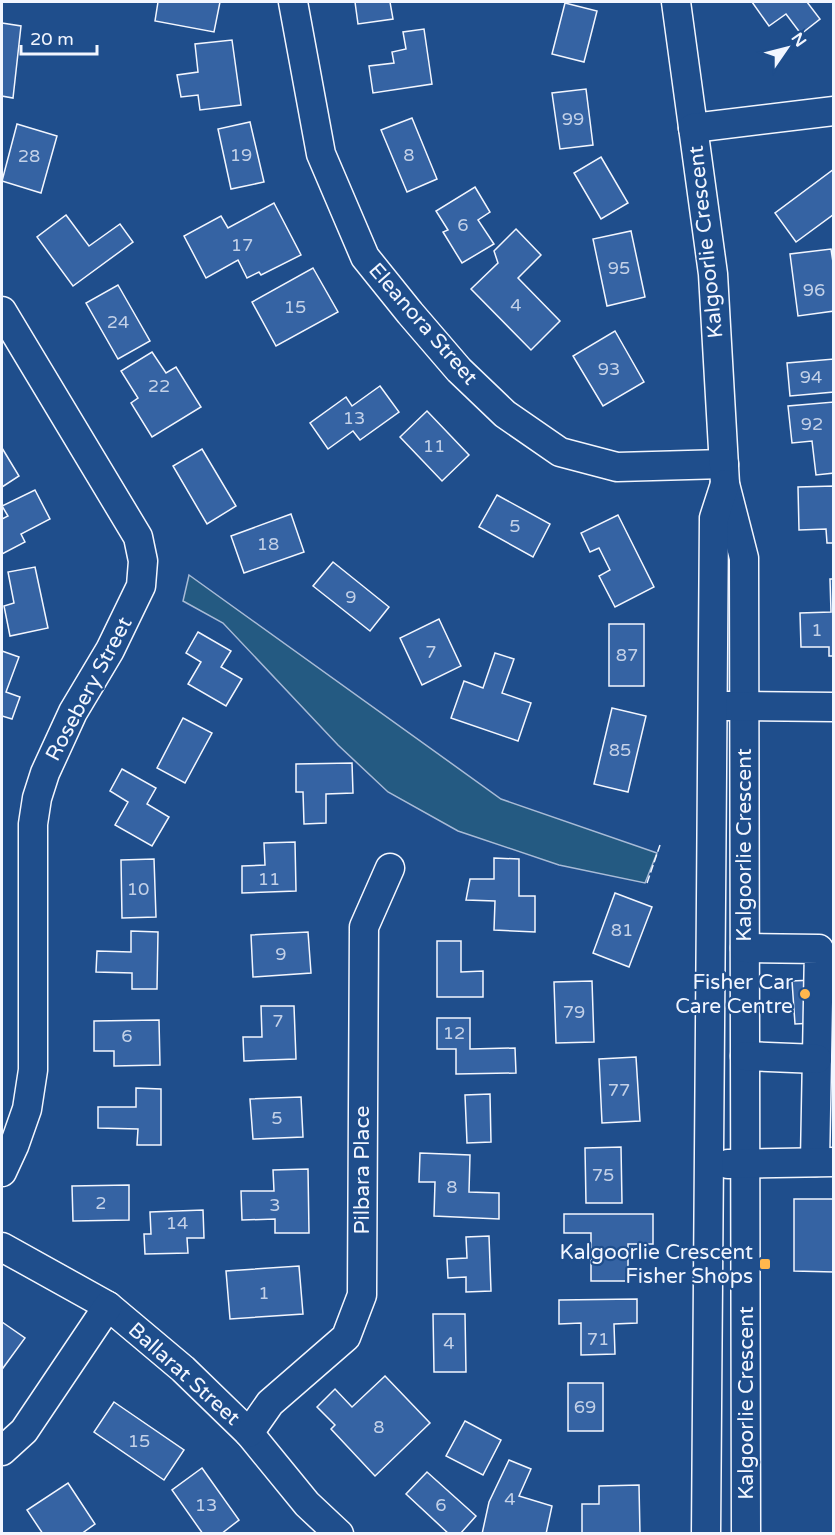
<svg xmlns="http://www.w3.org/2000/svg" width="835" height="1535" viewBox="0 0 835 1535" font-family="'Varela Round',sans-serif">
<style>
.green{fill:#245a82;stroke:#a8bbd7;stroke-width:1.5}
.building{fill:#3563a3;stroke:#f2f6ff;stroke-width:1.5}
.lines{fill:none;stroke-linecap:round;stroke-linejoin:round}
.minor-casing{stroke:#f2f6ff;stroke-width:31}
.minor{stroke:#1f4e8c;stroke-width:28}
.fence{stroke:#f2f6ff;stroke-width:1.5;stroke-dasharray:8 3;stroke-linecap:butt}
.poi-dot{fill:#ffb74d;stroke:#1f4e8c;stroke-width:2}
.labels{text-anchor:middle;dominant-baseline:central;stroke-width:4.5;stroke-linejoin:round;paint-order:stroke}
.number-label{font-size:18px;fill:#c3d1e8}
.street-label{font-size:21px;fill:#f2f6ff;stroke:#1f4e8c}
.poi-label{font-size:21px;fill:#f2f6ff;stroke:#1f4e8c;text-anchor:end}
</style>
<rect width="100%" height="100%" fill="#1f4e8c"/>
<polygon class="green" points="189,575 501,799 657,853 645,883 559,865 458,831 388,792 338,745 223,623 183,601"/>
<g class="building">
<polygon points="158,2 220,2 214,32 155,21"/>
<polygon points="355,2 390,2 393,19 358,24"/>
<polygon points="752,2 807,2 820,19 801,34 786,14 769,26"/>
<polygon points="565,3 597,11 584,62 552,54"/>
<polygon points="2,23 21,26 13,98 2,96"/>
<polygon points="424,29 432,84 373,93 369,66 394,63 392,52 406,49 403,32"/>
<polygon points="232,40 241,105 200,110 198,95 181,97 177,75 198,72 195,44"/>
<polygon points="586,89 593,145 560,149 552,93"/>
<polygon points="412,118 437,179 407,192 381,130"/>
<polygon points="250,122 264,182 231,189 218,129"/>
<polygon points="17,124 57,136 41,193 2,181"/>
<polygon points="601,157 628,203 601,219 574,173"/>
<polygon points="834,169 834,214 796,242 775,213"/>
<polygon points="475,187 490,212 478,220 494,244 462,263 443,232 448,230 436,211"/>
<polygon points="274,203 301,255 261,275 259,272 247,278 238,260 206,278 184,236 221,216 228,228"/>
<polygon points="66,215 89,246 120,224 133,242 73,286 37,237"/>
<polygon points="516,229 541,255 518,278 560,321 531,350 471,289 498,263 494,251"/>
<polygon points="631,231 645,297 607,306 593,239"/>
<polygon points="831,249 834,269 834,311 798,316 790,254"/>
<polygon points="313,268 338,312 276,346 252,302"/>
<polygon points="118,285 150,341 118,359 86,303"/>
<polygon points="615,331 644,382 603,406 573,356"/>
<polygon points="152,352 166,373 176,367 201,407 152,437 131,403 138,398 121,371"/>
<polygon points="834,359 834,392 790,396 787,363"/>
<polygon points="380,386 399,412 360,440 353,431 328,449 310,423 346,397 352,406"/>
<polygon points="834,402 834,473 816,475 812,441 792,443 788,406"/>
<polygon points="427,411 469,455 442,481 400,437"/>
<polygon points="2,448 19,476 2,487"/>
<polygon points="202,449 236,506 207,524 173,466"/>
<polygon points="834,486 834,543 827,543 826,529 799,530 798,487"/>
<polygon points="35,490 50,519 21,534 25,542 2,554 2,519 8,516 2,506"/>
<polygon points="497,495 550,524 533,557 479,527"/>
<polygon points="291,514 304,552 244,573 231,536"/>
<polygon points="618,515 654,587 615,607 599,576 610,570 599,548 590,552 581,533"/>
<polygon points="333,562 389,607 370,631 313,586"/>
<polygon points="35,567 48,628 10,636 4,606 14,603 8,572"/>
<polygon points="830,579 834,579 834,656 829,656 829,647 801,647 800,613 831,612"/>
<polygon points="439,619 461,666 422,685 400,638"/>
<rect x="609" y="624" width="35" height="62"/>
<polygon points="198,632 231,651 221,667 242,679 226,706 188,684 201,662 186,653"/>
<polygon points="2,651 19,657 6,692 20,697 12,719 2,716"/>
<polygon points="495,653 514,659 502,693 531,703 518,741 451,718 464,681 483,688"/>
<polygon points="612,708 646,716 628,792 594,784"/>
<polygon points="183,718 212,733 185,783 157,768"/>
<polygon points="352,763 353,793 326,794 326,823 304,824 303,792 296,792 296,764"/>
<polygon points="122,769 156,788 147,804 169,817 152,846 115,825 128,802 110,791"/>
<polygon points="295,842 296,891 242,893 242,866 265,865 264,843"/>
<polygon points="494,858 519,859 519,896 535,896 535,932 494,930 495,901 466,900 470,879 494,879"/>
<polygon points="154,859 156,917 122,918 121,860"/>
<polygon points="615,893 652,907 629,967 593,953"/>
<polygon points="131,931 158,932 157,989 132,989 132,973 96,972 97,951 131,952"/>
<polygon points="308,932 311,973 253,977 251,935"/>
<polygon points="437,941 461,941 461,972 483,971 483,997 437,997"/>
<polygon points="834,979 834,1022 795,1024 792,981"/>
<polygon points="592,981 594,1042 556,1043 554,982"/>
<polygon points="261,1006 294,1006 296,1059 244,1061 243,1037 262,1037"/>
<polygon points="437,1018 470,1018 470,1049 515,1048 516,1073 456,1074 456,1049 437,1049"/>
<polygon points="159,1020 160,1065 114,1066 114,1051 94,1051 94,1021"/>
<polygon points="636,1057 640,1121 602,1123 599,1059"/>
<polygon points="136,1088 161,1089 161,1145 137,1145 138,1129 98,1128 98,1107 136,1107"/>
<polygon points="490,1094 491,1142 467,1143 465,1095"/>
<polygon points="301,1097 303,1137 253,1139 250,1099"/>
<polygon points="621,1147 622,1203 586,1203 585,1148"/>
<polygon points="420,1153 470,1155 469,1192 499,1193 499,1219 434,1216 435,1182 419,1182"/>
<polygon points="308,1169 309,1233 275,1233 275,1219 242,1220 241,1191 274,1191 273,1170"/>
<polygon points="129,1185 129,1220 73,1221 72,1186"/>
<polygon points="794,1199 834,1199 834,1272 794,1271"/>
<polygon points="203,1210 204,1238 187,1238 188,1253 145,1254 144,1234 151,1234 150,1212"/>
<polygon points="564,1214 653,1214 653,1244 628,1244 628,1281 591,1281 591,1233 564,1233"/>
<polygon points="489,1236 491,1291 466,1292 466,1277 448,1278 447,1259 467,1258 466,1237"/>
<polygon points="299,1266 303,1314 230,1319 226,1271"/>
<polygon points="637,1299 637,1323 614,1324 615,1354 581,1355 581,1323 559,1324 559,1300"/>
<polygon points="433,1314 465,1314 466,1372 434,1372"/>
<polygon points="2,1322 25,1338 3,1368 2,1367"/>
<polygon points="385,1376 430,1423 375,1476 331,1429 335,1425 317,1407 335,1389 352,1407"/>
<rect x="568" y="1383" width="35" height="48"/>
<polygon points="114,1402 184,1450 164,1480 94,1432"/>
<polygon points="465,1421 501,1440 483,1475 446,1456"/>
<polygon points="509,1460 531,1469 519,1496 552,1506 546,1534 482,1534 489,1502"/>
<polygon points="202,1468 239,1520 221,1534 203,1534 172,1490"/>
<polygon points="427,1472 476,1516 460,1534 449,1534 406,1494"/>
<polygon points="68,1483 95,1524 81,1534 43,1534 27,1510"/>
<polygon points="639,1485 640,1534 582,1534 582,1504 599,1504 599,1486"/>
</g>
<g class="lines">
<g class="minor-casing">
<g id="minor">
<polyline points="293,2 321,154 365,257 410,313 459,370 505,414 560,452 617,467 724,464"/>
<polyline points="676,2 713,274 725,484 744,558 746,1534"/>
<polyline points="693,128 834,111"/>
<polyline points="2,311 138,537 143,561 141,586 110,650 73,712 45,773 37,798 33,824 33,1070 27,1109 14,1146 2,1172"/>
<polyline points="725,706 834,707"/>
<polyline points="745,948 819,949 815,1162"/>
<polyline points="745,1056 817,1059"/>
<polyline points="728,1164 834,1162"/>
<polyline points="2,1247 108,1306 183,1369 249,1433 307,1504 339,1534"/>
<polyline points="249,1433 270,1403 346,1337 362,1295 364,927 390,868"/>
<polyline points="2,1451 24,1431 108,1306"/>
<polyline points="706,1534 714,518 725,484"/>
</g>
</g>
<use href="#minor" class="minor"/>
<polyline class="fence" points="647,883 660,845"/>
</g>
<g class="poi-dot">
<circle cx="805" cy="994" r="6"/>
<rect x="759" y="1258" width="12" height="12" rx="3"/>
</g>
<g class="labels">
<g class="number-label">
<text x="573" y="119">99</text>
<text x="241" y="155">19</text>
<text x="409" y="155">8</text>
<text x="29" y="156">28</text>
<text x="463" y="225">6</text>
<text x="242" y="245">17</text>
<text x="619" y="268">95</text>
<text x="814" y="290">96</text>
<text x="516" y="305">4</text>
<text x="295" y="307">15</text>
<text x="118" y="322">24</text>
<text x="609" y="369">93</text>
<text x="811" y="377">94</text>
<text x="159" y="386">22</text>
<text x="354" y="418">13</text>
<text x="812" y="424">92</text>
<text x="434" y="446">11</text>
<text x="515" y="526">5</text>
<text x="268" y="544">18</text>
<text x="351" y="597">9</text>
<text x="817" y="630">1</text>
<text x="431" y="652">7</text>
<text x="627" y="655">87</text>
<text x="620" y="750">85</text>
<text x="269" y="879">11</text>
<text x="138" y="889">10</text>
<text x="622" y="930">81</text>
<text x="281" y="954">9</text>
<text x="574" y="1012">79</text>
<text x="278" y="1021">7</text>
<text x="454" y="1033">12</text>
<text x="127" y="1036">6</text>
<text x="619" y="1090">77</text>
<text x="277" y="1118">5</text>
<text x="603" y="1175">75</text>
<text x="452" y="1187">8</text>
<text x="101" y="1203">2</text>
<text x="275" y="1205">3</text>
<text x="177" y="1223">14</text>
<text x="264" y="1293">1</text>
<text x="598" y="1339">71</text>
<text x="449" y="1343">4</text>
<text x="585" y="1407">69</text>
<text x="379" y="1427">8</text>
<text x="139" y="1441">15</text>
<text x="510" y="1499">4</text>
<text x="206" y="1505">13</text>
<text x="441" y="1505">6</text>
</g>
<g class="street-label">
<text transform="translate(706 242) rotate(-96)">Kalgoorlie Crescent</text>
<text transform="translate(423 324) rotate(49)">Eleanora Street</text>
<text transform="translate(89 689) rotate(-62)">Rosebery Street</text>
<text transform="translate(744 845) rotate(-90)">Kalgoorlie Crescent</text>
<text transform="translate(362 1170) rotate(-90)">Pilbara Place</text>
<text transform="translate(184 1374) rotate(42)">Ballarat Street</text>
<text transform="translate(746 1403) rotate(-90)">Kalgoorlie Crescent</text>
</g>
<g class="poi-label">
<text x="793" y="982">Fisher Car<tspan x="793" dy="24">Care Centre</tspan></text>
<text x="753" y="1252">Kalgoorlie Crescent<tspan x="753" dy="24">Fisher Shops</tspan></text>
</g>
</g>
<rect width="835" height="1535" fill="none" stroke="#f2f6ff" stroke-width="6"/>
<g transform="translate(787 48) rotate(55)" stroke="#1f4e8c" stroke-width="4.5" paint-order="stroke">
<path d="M0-4.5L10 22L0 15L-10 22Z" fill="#f2f6ff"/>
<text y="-9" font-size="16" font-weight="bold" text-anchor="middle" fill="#f2f6ff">N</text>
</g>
<path d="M21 45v9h76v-9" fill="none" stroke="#f2f6ff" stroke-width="3"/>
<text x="30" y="45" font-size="18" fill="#f2f6ff" stroke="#1f4e8c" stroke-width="4.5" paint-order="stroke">20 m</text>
</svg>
